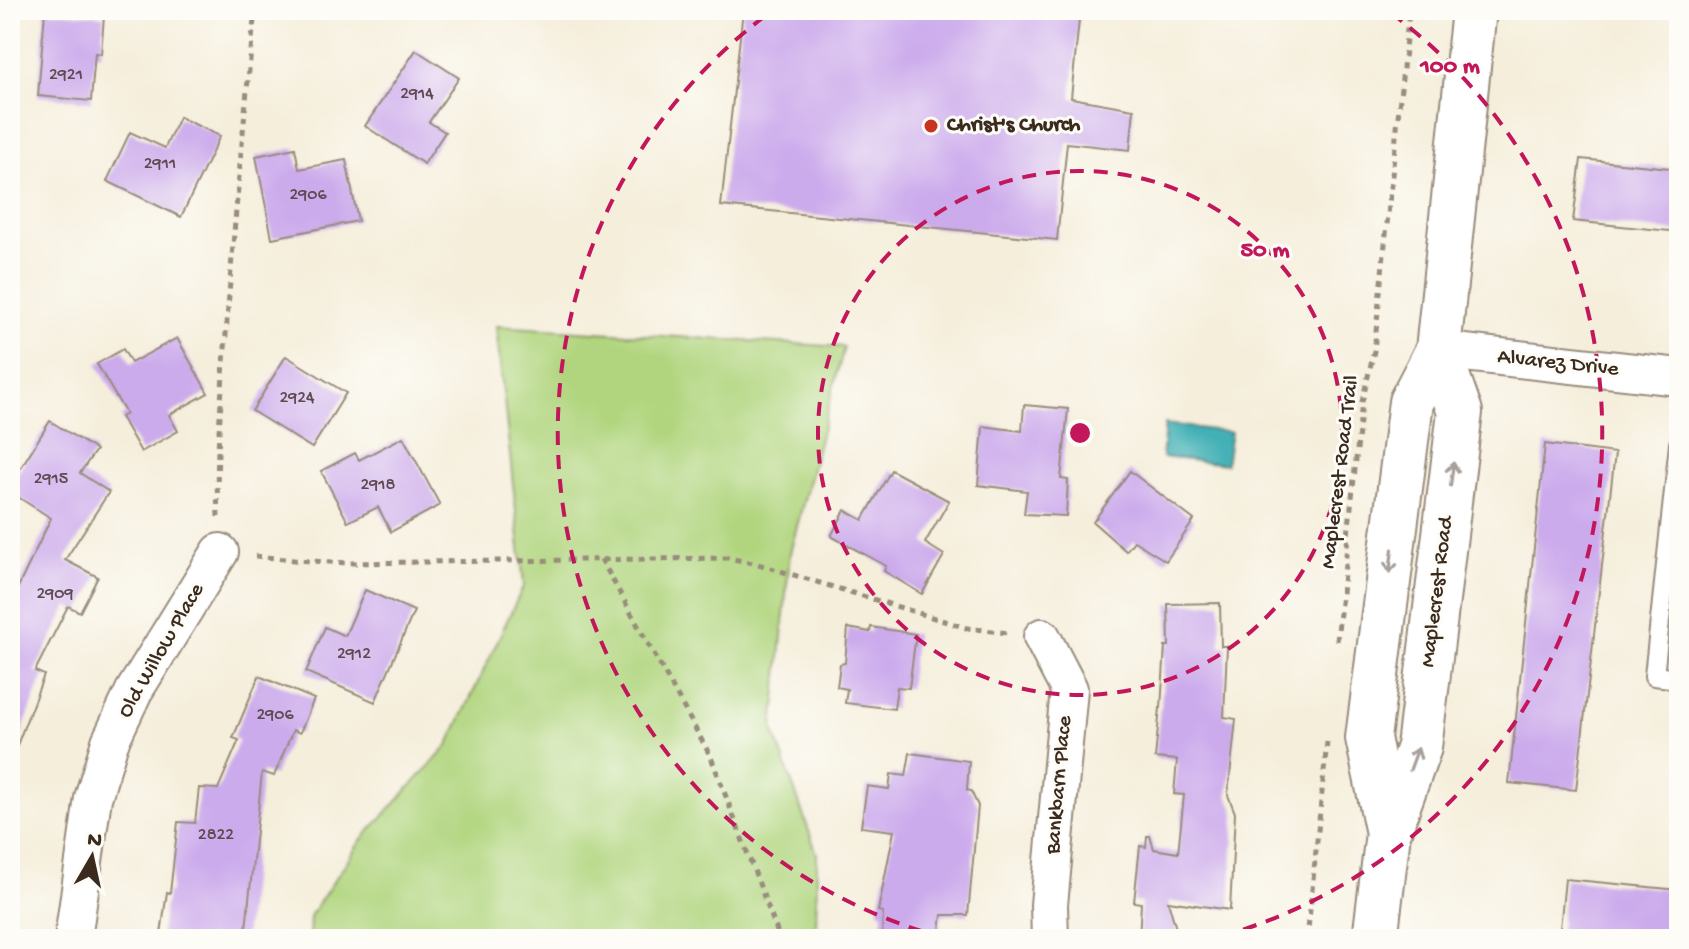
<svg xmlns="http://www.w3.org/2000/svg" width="1689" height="949" viewBox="0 0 1689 949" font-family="'Gochi Hand',sans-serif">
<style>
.green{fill:#b0d57e;stroke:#76804e;stroke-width:2}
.water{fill:#3badb3;stroke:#3b6c68;stroke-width:2}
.building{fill:#ccabec}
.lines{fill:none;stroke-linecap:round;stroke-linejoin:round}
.service-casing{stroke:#988c7c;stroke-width:22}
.minor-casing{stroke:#988c7c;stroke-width:40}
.primary-casing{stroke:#988c7c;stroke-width:48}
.path{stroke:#988c7c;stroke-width:5;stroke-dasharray:6 6;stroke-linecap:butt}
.service{stroke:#fff;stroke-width:18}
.minor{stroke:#fff;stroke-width:36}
.primary{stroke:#fff;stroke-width:44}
.oneway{stroke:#a79f9a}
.ring{fill:none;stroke:#c2185b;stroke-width:4;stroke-dasharray:14 10}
.poi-dot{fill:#c8321e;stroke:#fdfcf7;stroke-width:3}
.labels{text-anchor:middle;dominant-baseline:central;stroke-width:6;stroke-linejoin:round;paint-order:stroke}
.number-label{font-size:18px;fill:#5f4a52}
.poi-label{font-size:22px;font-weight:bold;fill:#3b2a1e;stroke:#fdfcf7;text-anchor:start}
.street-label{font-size:22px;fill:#3b2a1e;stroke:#fdfcf7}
.centre{fill:#c2185b;stroke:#fdfcf7;stroke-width:4}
.ring-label{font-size:24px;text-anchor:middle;font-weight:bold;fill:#c2185b;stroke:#fdfcf7;stroke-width:6;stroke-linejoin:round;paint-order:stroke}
</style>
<rect width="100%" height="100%" fill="#fdfcf7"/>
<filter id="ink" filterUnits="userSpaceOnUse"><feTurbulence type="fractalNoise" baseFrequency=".0125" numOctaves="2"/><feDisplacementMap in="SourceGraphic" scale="16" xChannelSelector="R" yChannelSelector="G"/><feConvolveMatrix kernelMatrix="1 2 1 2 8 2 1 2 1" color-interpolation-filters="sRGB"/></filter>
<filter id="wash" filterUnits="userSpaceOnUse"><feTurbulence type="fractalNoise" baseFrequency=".006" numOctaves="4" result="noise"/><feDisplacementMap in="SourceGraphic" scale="32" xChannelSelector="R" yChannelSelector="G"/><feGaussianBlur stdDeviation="1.8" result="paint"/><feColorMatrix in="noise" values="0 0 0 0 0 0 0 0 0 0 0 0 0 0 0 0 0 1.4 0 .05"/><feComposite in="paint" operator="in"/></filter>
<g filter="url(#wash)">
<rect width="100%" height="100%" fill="#f5eedb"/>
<polygon class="green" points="496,326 844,347 790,553 773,729 817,854 816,939 309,939 310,916 362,839 448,746 524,585"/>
<polygon class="water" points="1165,424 1231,432 1226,464 1162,457"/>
<g id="blocks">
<g class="building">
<polygon points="743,10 1080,10 1071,98 1134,109 1130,150 1067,143 1057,240 721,206"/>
<polygon points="45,11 104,16 101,54 95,53 91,101 38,96"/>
<polygon points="416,50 459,78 429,122 445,132 424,164 365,126"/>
<polygon points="179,117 220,136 181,217 107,181 130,132 165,148"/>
<polygon points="295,148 299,169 346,160 358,221 272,238 256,156"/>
<polygon points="1581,159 1679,169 1679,232 1573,221"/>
<polygon points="177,338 208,393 169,415 178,431 141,452 121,417 126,414 97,364 123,349 131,363"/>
<polygon points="286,356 346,393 312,448 252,411"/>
<polygon points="1024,405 1068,409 1061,479 1068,480 1066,516 1024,514 1027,491 978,485 983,426 1022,431"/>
<polygon points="50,421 96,450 80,473 109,492 65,560 98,577 80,612 68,606 35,671 44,675 12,758 10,757 10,604 51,518 10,492 10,485"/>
<polygon points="403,437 440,505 391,532 378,507 348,522 321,471 355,453 359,460"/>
<polygon points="1545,444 1615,453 1576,790 1509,783"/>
<polygon points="891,470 949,501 925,543 944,555 922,594 884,571 886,566 831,536 845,510 863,520"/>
<polygon points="1130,471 1194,520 1166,561 1134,541 1126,551 1093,522"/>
<polygon points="365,590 414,611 375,702 306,672 325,627 345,636"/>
<polygon points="1220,603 1221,646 1227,646 1224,717 1236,719 1228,795 1235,813 1230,910 1168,901 1179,939 1139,939 1141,903 1134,902 1140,846 1146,847 1147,836 1150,836 1154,849 1178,853 1184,795 1174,794 1177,760 1155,758 1160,708 1161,708 1165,646 1169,646 1168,604"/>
<polygon points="871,627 916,634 909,688 897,687 894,709 845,703 847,689 837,687 840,664 845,663 848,628 870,632"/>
<polygon points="259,676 314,699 300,733 293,730 274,776 262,772 245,939 193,939 161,934 167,892 170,893 178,822 195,823 199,788 218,789 239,740 233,738"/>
<polygon points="910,753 969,761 967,790 971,791 978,806 968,915 942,915 939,939 882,939 883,912 878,911 894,831 861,827 867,786 889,789 891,774 906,776"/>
<polygon points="1565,879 1679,890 1679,939 1559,939"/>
</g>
</g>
</g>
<g filter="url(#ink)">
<use href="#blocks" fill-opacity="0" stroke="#988c7c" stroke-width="2"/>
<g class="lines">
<g class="service-casing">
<polyline id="service" points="1679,444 1654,676 1679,679"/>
</g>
<g class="minor-casing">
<g id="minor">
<polyline points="1438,350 1679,377"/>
<polyline points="1042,637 1069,689 1049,905 1050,939"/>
<polyline points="73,939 93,798 110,742 134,691 220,552"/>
</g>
</g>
<g class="primary-casing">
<g id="primary">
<polyline points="1388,833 1368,738 1411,402 1438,350 1474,10"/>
<polyline points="1375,939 1388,833 1419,747 1460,412 1438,350"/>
</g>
</g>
<g class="path">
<path d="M218 517C215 456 222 395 226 334 234 226 244 118 255 10"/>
<polyline points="255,556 294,560 348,563 728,558 758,564 967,628 1009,633"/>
<polyline points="601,559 711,757 780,939"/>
<polyline points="1337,641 1362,402 1374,351 1409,10"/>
<polyline points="1307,939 1327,742"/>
</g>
<use href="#service" class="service"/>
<use href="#minor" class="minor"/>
<use href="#primary" class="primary"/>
</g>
<defs><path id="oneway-shaft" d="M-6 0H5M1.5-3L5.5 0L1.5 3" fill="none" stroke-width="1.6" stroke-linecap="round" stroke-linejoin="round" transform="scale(2)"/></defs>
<g class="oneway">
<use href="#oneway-shaft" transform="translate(1452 474) rotate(-83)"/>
<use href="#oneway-shaft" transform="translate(1391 561) rotate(97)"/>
<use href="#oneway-shaft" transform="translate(1414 759) rotate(-70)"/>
</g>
</g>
<g class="ring">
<circle cx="1080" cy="433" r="262"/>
<path d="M945 938A523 523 0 0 1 769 13M1391 13A523 523 0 0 1 1215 938"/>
</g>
<circle class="poi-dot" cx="931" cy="126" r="8"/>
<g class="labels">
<g class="number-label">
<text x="66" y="75">2921</text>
<text x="417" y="94">2914</text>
<text x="160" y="164">2911</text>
<text x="308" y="195">2906</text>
<text x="297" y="398">2924</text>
<text x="51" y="479">2915</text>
<text x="378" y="485">2918</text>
<text x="55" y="594">2909</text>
<text x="354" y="654">2912</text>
<text x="275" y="715">2906</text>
<text x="216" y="835">2822</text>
</g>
<g class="poi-label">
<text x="947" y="126">Christ's Church</text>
</g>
<g class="street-label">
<text transform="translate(1558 364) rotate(6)">Alvarez Drive</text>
<text transform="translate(1341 472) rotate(-83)">Maplecrest Road Trail</text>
<text transform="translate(1438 592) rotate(-83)">Maplecrest Road</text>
<text transform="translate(162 651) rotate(-60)">Old Willow Place</text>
<text transform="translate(1060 785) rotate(-85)">Bankbarn Place</text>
</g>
</g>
<circle cx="1080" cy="433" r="12" class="centre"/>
<g class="ring-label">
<text x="1450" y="72">100 m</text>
<text x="1265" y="256">50 m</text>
</g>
<rect width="1689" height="949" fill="none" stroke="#fdfcf7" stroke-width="40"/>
<g transform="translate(92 857) rotate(9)" stroke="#fdfcf7" stroke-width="6" paint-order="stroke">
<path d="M0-6L14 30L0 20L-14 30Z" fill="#3b2a1e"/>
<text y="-12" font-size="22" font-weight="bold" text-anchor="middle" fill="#3b2a1e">N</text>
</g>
</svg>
